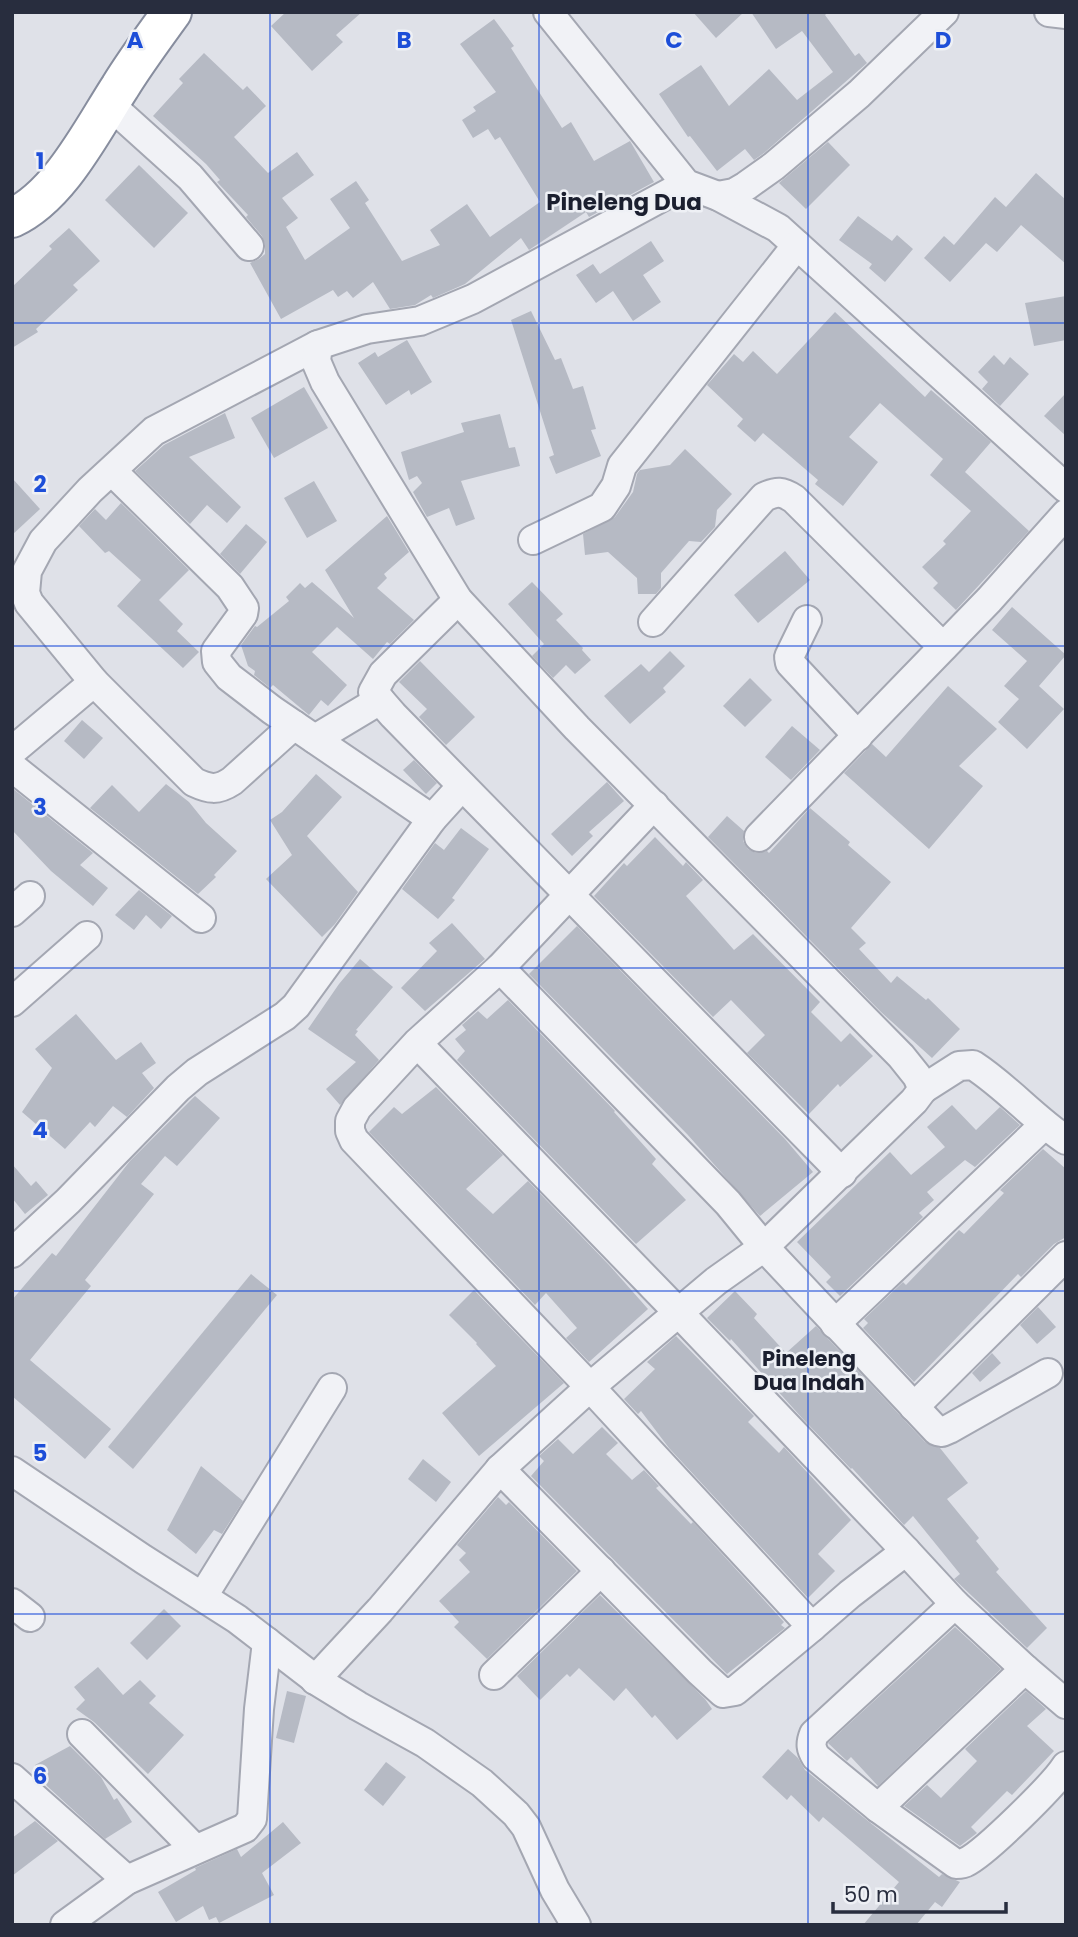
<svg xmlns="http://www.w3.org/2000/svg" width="1078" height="1937" viewBox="0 0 1078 1937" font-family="Poppins,sans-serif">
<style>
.building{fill:#b6bac4}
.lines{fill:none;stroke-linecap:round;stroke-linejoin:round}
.street-casing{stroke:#a4a7b2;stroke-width:32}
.highway-casing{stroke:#878d9e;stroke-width:42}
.street{stroke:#f1f2f6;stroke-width:28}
.highway{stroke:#fff;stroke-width:38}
.grid{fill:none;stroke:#1d4ed8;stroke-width:2;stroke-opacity:0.55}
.labels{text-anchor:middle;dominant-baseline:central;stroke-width:5;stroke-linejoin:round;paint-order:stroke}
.neighbourhood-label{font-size:21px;font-weight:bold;fill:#1b1f2f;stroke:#eef0f5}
.quarter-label{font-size:23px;font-weight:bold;fill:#1b1f2f;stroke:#eef0f5}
.grid-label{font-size:23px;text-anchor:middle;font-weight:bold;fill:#1d4ed8;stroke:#eef0f5;stroke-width:5;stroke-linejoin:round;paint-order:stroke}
</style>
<rect width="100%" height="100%" fill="#dfe1e8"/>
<g class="building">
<polygon points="286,12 362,12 336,35 343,42 312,71 271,26"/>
<polygon points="693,12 744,12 716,38"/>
<polygon points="751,12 828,12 825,15 855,56 859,53 867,63 764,153 754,160 745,149 717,171 690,136 688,137 659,94 701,65 729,106 769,69 797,100 833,72 802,31 776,49"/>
<polygon points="494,19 514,46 511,48 562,128 571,122 594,161 630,141 654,182 589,217 586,212 529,250 521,238 465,284 433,298 431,295 415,305 390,309 373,282 353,298 347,291 338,297 333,290 281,319 250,263 259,259 265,254 265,244 262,236 246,217 248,215 217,182 220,180 206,164 153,116 183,83 179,79 204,53 243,90 247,86 266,106 234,137 268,173 297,152 314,175 282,198 298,218 286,227 305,260 350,228 330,199 356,181 369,200 365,203 402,261 440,245 430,230 467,204 490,237 540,202 500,137 495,140 488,129 473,138 462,120 476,111 473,107 496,92 460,44"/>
<polygon points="828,142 850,165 806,209 779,183"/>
<polygon points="139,165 188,213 154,248 105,200"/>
<polygon points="1036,173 1066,200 1066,264 1021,225 997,252 986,243 950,282 924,258 944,236 954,245 995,197 1006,207"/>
<polygon points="858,216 892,241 897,235 913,249 885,282 869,268 872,264 839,240"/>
<polygon points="69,228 100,261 73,285 78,290 36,329 38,332 12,348 12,287 52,249 49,246"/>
<polygon points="651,241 664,261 643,275 661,302 633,321 613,291 596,303 576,275 593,264 600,274"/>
<polygon points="1066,296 1066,340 1034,346 1025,303"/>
<polygon points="531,311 555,360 561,358 573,389 583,386 596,429 591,430 601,456 556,474 549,457 554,455 511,320"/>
<polygon points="835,312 925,397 931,390 991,442 965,472 1029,531 956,610 933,588 938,583 922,567 946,544 943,541 971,511 930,475 943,459 880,403 849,437 878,462 843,506 815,484 818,480 763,433 755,442 737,426 743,419 707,385 734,354 743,362 753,351 777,374"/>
<polygon points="407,340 432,382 411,395 409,390 386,405 358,363 375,352 378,357"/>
<polygon points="994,355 1004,365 1010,357 1029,374 1000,406 982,389 988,382 978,372"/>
<polygon points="304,387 328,428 274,458 251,418"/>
<polygon points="1066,393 1066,436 1044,416"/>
<polygon points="225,413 235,438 189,457 241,507 227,523 207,505 190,524 135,471 164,445"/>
<polygon points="500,414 509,448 515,447 520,466 461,481 475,519 456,526 449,508 427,517 413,492 422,483 417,476 409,480 401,452 464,432 461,423"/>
<polygon points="685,449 732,494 717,510 715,527 701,542 689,541 661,573 661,588 656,594 638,594 637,578 608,552 585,555 583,534 615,517 633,492 637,474 640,470 670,465"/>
<polygon points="12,478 40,509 12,535"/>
<polygon points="314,481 337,521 307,538 284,498"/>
<polygon points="121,503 189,570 159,600 183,624 177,631 199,652 183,668 117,606 141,580 109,551 105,553 79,526 95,509 106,520"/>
<polygon points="387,516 409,552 384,574 387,578 377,588 414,620 390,644 387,642 373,659 337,627 312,652 347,685 328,706 321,700 309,715 273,685 270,688 254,675 255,671 248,666 241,645 255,626 257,627 289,601 286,597 300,583 305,588 312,582 354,618 325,570"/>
<polygon points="246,524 267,542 240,574 220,554"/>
<polygon points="785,551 810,580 758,623 734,595"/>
<polygon points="532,582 563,614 556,620 583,648 582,650 591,660 575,674 566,665 553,678 532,656 544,644 508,604"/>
<polygon points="1012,607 1066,655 1039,686 1064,709 1027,749 998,722 1019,699 1004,686 1027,661 992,630"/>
<polygon points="670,651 685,666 663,688 666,692 630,724 604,696 641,664 649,672"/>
<polygon points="420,661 475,717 446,745 419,717 427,709 399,682"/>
<polygon points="750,678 772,700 745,727 723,706"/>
<polygon points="948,686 997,729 959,766 983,786 929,849 844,773 872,744 886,757"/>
<polygon points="82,720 103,738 84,759 64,741"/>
<polygon points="792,726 820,750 791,780 765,757"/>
<polygon points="414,760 437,783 426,794 403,770"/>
<polygon points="316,774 342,797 307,836 358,892 335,924 322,937 266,879 292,855 270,820 282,812"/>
<polygon points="607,782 624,801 589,832 593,836 572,856 551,834"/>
<polygon points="166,784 189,802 206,823 237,851 214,875 216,877 198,894 90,808 112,785 139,812"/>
<polygon points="12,788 93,853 80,865 108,888 93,906 51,871 12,830"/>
<polygon points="810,808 850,842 848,845 891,882 851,928 866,943 859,949 891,983 897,976 926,1000 928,998 960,1029 932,1058 881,1012 708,837 727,816 744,831 743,841 748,849 756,853 767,851 769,853"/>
<polygon points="461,828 489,849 452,898 455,900 438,919 402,889 435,843 444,850"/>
<polygon points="655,837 683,866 686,862 703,880 686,896 734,950 753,934 820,1002 811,1012 841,1042 850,1033 873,1056 840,1087 838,1084 809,1114 747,1053 765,1035 731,1000 713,1017 594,896 624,863 627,866"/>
<polygon points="139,890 172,916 161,929 146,915 134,930 115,915"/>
<polygon points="452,923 485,959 425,1011 401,988 437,951 429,943"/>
<polygon points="577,926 785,1139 813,1172 760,1216 687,1134 529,974"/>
<polygon points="360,959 393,987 356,1030 358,1031 355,1035 379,1060 340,1105 326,1089 356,1062 308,1029 339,984"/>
<polygon points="508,1000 615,1111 614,1112 656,1159 652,1164 686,1200 636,1244 457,1060 465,1051 455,1039 466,1030 462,1025 478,1011 487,1019"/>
<polygon points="76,1014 116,1060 141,1042 156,1063 142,1073 154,1088 127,1117 113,1106 95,1127 90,1122 65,1149 22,1112 52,1068 35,1049"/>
<polygon points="436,1087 503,1155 466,1189 493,1214 528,1181 610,1266 648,1309 589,1362 566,1338 577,1328 546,1293 535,1305 369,1132 394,1107 402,1114"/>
<polygon points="195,1096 220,1118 177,1166 165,1156 141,1184 154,1194 85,1280 91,1286 30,1360 111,1429 85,1459 12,1396 12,1300 52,1253 56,1256 130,1161"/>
<polygon points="952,1105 976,1130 1000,1107 1020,1125 975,1167 965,1160 927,1192 934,1200 919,1213 923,1217 840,1296 826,1282 831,1277 797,1242 890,1152 911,1175 945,1147 927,1127"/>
<polygon points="1043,1149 1066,1169 1066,1237 1054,1244 1021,1277 1018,1274 914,1382 863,1328 868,1323 864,1319 903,1282 906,1285 959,1230 964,1234 1004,1193 1000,1190"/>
<polygon points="12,1164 31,1186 36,1181 48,1195 25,1214 12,1198"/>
<polygon points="251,1274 277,1295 133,1469 108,1447"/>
<polygon points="474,1290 564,1383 479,1456 442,1413 496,1366 476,1344 477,1343 449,1315"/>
<polygon points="735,1291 757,1314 754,1318 786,1353 816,1326 925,1442 940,1448 968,1483 947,1499 979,1538 976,1541 999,1569 996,1572 1047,1628 1027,1648 954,1579 960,1574 913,1516 904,1525 852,1468 851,1469 802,1418 731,1339 730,1341 707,1318"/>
<polygon points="1038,1307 1056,1327 1037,1344 1020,1325"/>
<polygon points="676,1336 754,1416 748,1422 779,1453 784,1447 851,1520 818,1554 835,1571 808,1598 669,1448 641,1411 638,1414 624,1399 655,1369 647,1362"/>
<polygon points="992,1353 1001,1363 980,1382 972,1373"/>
<polygon points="602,1427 618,1443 606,1454 632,1480 644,1470 659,1486 656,1488 691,1524 693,1522 784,1622 781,1625 785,1628 727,1674 531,1476 544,1461 539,1456 558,1439 573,1454"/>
<polygon points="423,1459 451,1482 436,1502 408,1479"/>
<polygon points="201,1466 243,1501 222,1534 214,1530 196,1554 167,1530"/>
<polygon points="498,1497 506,1505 509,1502 577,1571 487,1659 454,1627 459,1622 439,1601 470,1572 459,1560 466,1553 457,1545"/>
<polygon points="600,1595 705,1699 712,1709 677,1740 655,1715 652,1718 626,1688 614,1701 579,1668 570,1677 567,1674 540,1700 517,1676"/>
<polygon points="164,1609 181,1626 147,1660 130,1643"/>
<polygon points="955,1627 1001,1669 878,1786 851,1757 847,1761 828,1743"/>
<polygon points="98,1667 123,1695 140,1680 156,1696 149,1703 184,1735 148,1774 94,1722 76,1709 85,1700 74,1687"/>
<polygon points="287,1691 306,1696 294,1743 276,1738"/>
<polygon points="1026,1691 1046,1709 1027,1726 1054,1751 1012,1795 1007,1791 971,1827 977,1833 960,1846 904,1806 927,1785 941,1798 977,1761 965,1749"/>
<polygon points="70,1746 101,1777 114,1800 117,1798 132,1822 105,1839 47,1786 35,1765"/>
<polygon points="788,1749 798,1758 805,1770 868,1821 939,1877 942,1874 960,1882 942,1907 935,1902 916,1925 863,1925 899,1882 823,1817 819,1822 791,1795 787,1800 762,1777"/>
<polygon points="386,1762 406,1777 383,1806 364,1790"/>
<polygon points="35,1821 58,1841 12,1876 12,1838"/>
<polygon points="283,1822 301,1843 262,1873 274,1895 219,1923 216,1917 209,1920 203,1906 176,1922 158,1892 196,1870 195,1868 237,1849 241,1857"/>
</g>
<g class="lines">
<g class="street-casing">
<g id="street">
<polyline points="548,12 686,184 718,196 778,228 1066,488"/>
<polyline points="1049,12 1066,14"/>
<polyline points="109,104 190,177 249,246"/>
<polyline points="718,196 734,193 746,186 774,166 859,94 944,12"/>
<polyline points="112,471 230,587 244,608 243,614 216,651 217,662 229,677 272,710 432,819"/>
<polyline points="533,540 602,507 616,486 622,466 797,245"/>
<polyline points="458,600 383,674 373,692 393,715 842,1173"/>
<polyline points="807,620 789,657 790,663 858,736"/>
<path d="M653 622 764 497C777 491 782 491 794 499L943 647"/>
<path d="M94 682 194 782C209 789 217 791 232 781L294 725"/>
<polyline points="315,739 380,700"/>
<polyline points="12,751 94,682 29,603 25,593 27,571 43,541 90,490 154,431 318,345"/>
<polyline points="12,767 201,918"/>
<polyline points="759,837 989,600 1066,514"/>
<polyline points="12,912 30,896"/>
<polyline points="500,968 728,1203 764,1247 937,1431 942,1432 949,1429 1048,1373"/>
<polyline points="12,1002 87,936"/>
<polyline points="417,1043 679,1313 906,1551 850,1594 812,1627 590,1387 354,1140 350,1131 350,1121 357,1108 417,1043 500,968 654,805"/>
<path d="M923 1089 959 1066 973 1065C1007 1087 1033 1118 1066 1140"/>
<polyline points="12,1253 68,1201 178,1088 197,1072 285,1016 296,1006 432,819 462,786"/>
<polyline points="835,1324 1044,1125"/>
<polyline points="914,1407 1066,1256"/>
<polyline points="500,1469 700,1672 723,1693 735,1691 812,1627"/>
<polyline points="12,1471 143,1559 237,1619 319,1682 358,1706 425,1743 482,1783 516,1814 526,1827 555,1890 576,1925"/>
<polyline points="203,1596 332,1388"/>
<polyline points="12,1603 30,1617"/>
<path d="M955 1604 814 1734C810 1744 811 1749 816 1757L878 1808 956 1864C960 1864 963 1864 966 1862 985 1853 1054 1785 1066 1766"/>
<polyline points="1025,1669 1066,1704"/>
<polyline points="494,1675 601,1571"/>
<polyline points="315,1680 380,1610 500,1469 590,1387 716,1281 764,1247 914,1101 923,1089 917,1076 901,1056 577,728 458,600 325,382 316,361 318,345 367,329 420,321 473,299 686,184"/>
<polyline points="82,1734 195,1849"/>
<polyline points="12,1778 127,1880"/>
<polyline points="878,1808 1025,1669 955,1604 906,1551"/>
<polyline points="65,1925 127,1880 245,1828 252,1819 259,1709 267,1642"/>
</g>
</g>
<g class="highway-casing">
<path id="highway" d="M12 218C60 196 92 130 120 87 136 61 154 37 172 12"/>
</g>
<use href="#street" class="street"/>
<use href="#highway" class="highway"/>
</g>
<path class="grid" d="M270 12V1925M539 12V1925M808 12V1925M12 323H1066M12 646H1066M12 968H1066M12 1291H1066M12 1614H1066"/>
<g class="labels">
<g class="neighbourhood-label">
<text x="809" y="1358">Pineleng<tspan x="809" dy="24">Dua Indah</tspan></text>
</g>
<g class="quarter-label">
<text x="624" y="202">Pineleng Dua</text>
</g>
</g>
<g class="grid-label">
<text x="135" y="48">A</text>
<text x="404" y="48">B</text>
<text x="674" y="48">C</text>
<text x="943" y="48">D</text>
<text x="40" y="169">1</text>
<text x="40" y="492">2</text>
<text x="40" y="815">3</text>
<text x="40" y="1138">4</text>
<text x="40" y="1461">5</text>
<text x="40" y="1784">6</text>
</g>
<rect width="1078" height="1937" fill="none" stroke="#282d3e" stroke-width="28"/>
<path d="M833 1902v10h173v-10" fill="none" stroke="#282d3e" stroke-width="3.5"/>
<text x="844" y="1902" font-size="21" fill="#282d3e" stroke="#eef0f5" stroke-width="5" paint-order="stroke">50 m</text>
</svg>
